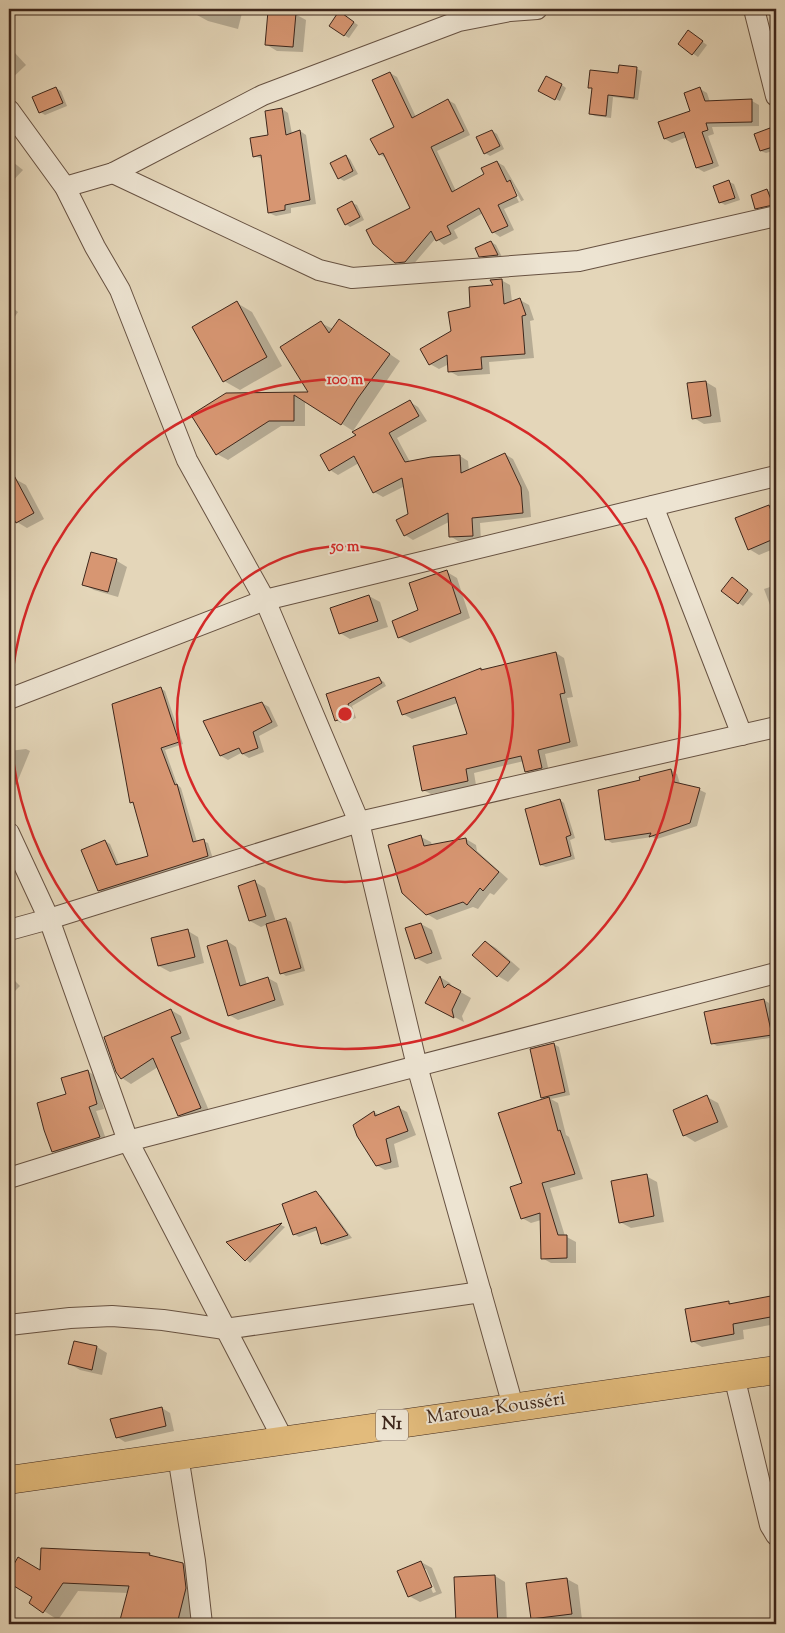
<svg xmlns="http://www.w3.org/2000/svg" width="785" height="1633" viewBox="0 0 785 1633" font-family="'Sorts Mill Goudy',serif">
<style>
.shadow{fill:#0003;fill-rule:evenodd}
.building{fill:#d79672;stroke:#3d261b}
.lines{fill:none;stroke-linecap:round;stroke-linejoin:round}
.minor-casing{stroke:#675242;stroke-width:22}
.trunk-casing{stroke:#3d261b;stroke-width:29}
.minor{stroke:#ede4d2;stroke-width:20}
.trunk{stroke:#e2bb7c;stroke-width:28}
.ring{fill:none;stroke:#d62828;stroke-width:2.5}
.labels{text-anchor:middle;dominant-baseline:central;stroke-width:4;stroke-linejoin:round;paint-order:stroke}
.shield{fill:#ede4d2;stroke:#725f52;stroke-width:1}
.shield-label{font-size:18px;font-weight:bold;fill:#3d261b}
.street-label{font-size:19px;fill:#3d261b;stroke:#ede4d2}
.centre{fill:#d62828;stroke:#ede4d2;stroke-width:2.5}
.ring-label{font-size:15px;text-anchor:middle;font-weight:bold;fill:#d62828;stroke:#ede4d2;stroke-width:4;stroke-linejoin:round;paint-order:stroke}
</style>
<rect width="100%" height="100%" fill="#e4d6b9"/>
<filter id="stains"><feTurbulence type="fractalNoise" baseFrequency=".004" numOctaves="4"/><feColorMatrix values="0 0 0 0 .2 0 0 0 0 .09 0 0 0 0 .02 0 0 0 .5 -.17"/></filter>
<radialGradient id="worn" r=".72"><stop offset=".6" stop-color="#630" stop-opacity="0"/><stop offset="1" stop-color="#630" stop-opacity=".3"/></radialGradient>
<g class="shadow">
<polygon points="199,9 243,9 238,29 208,21 197,15"/>
<polygon points="295,14 306,20 303,52 277,51 267,45"/>
<polygon points="344,16 358,25 349,38 344,35"/>
<polygon points="693,35 707,45 698,57 679,44"/>
<polygon points="11,50 15,53 26,65 9,81 9,52"/>
<polygon points="637,69 642,71 638,100 613,97 611,118 595,116 590,114 593,89 590,87"/>
<path d="M390 73 397 77 416 117 448 100 455 104 470 135 437 151 456 191 486 174 497 162 504 166 524 200 504 209 514 230 500 237 493 232 483 213 454 230 458 238 444 245 436 238 412 266H404L396 262 412 208 386 158 379 154 396 127ZM509 183H512L521 201 519 202Z"/>
<polygon points="562,85 566,88 560,101 545,94"/>
<polygon points="56,88 61,91 67,106 45,115 40,112"/>
<polygon points="700,89 707,93 710,102 752,101 759,105 759,126 712,127 714,134 708,136 719,166 704,172 697,168 687,137 672,143 665,139 691,111"/>
<polygon points="282,109 288,113 292,134 300,131 306,135 316,204 291,208 291,213 276,216 269,213 263,159 254,156 270,136"/>
<polygon points="770,130 775,132 776,135 776,150 766,153 761,151"/>
<polygon points="492,131 497,134 504,149 490,156 485,153"/>
<polygon points="346,156 350,159 358,174 344,181 339,178"/>
<polygon points="9,159 23,170 9,185"/>
<polygon points="729,182 734,184 740,200 725,205 720,202"/>
<polygon points="767,190 772,193 776,207 761,211 756,208"/>
<polygon points="352,203 357,205 364,220 350,227 346,224"/>
<polygon points="491,242 496,245 502,257 485,259 480,256"/>
<path d="M501 280 510 285 512 302 520 300 529 305 534 320 530 321 534 358 489 362 490 374 458 376 449 371V364L439 369 430 364 471 308ZM501 284H503L504 296H502Z"/>
<polygon points="237,303 252,312 282,366 240,390 224,381"/>
<polygon points="9,305 18,312 9,325"/>
<polygon points="321,323 333,329 350,327 400,361 353,431 305,400 305,426 281,426 228,460 217,454 226,394 310,393"/>
<polygon points="706,382 716,388 721,422 704,424 694,418"/>
<polygon points="410,402 418,407 427,421 397,438 410,462 460,456 468,461 469,471 505,454 513,459 529,492 531,517 480,523 481,540 458,541 450,536 449,522 413,540 405,535 409,515 405,486 383,497 374,492 359,463 338,475 330,470 358,435"/>
<polygon points="15,479 26,485 44,519 27,528 17,522 9,507 9,483"/>
<polygon points="769,506 776,511 776,548 759,555 749,549"/>
<polygon points="92,554 117,561 127,567 118,597 94,590 83,584"/>
<polygon points="447,572 457,578 470,618 410,643 399,637 420,611"/>
<polygon points="737,582 753,594 743,606 739,603"/>
<polygon points="776,585 776,608 770,605 764,589"/>
<polygon points="369,596 380,602 388,627 350,639 340,633"/>
<polygon points="556,653 564,658 573,697 567,698 578,746 545,754 549,772 534,776 526,771 524,761 474,773 476,785 431,794 423,790 469,735 458,703 412,719 403,714 480,670 482,671"/>
<polygon points="379,679 384,682 386,686 352,706 356,718 341,723 336,720 328,694"/>
<polygon points="160,688 165,691 183,744 165,750 177,784 181,788 197,842 203,841 208,843 213,859 104,893 99,890 105,841 110,844 119,865 150,857 135,805 131,802"/>
<polygon points="262,703 269,707 278,726 259,736 264,752 249,758 241,753 228,760 221,756 205,722"/>
<polygon points="26,749 30,751 16,785 12,782 9,777 9,751"/>
<polygon points="671,770 677,774 680,784 700,790 706,793 697,826 657,839 652,837 612,843 606,839 641,781"/>
<polygon points="560,800 564,803 575,838 570,840 575,859 546,867 541,865"/>
<polygon points="421,837 431,842 432,845 466,839 476,845 477,851 508,879 494,895 490,893 478,909 473,907 437,920 427,914"/>
<polygon points="255,882 265,888 276,922 286,919 291,922 305,971 286,976 282,973 268,924 261,927 250,921"/>
<polygon points="421,924 432,930 442,959 427,964 416,958"/>
<polygon points="188,931 198,937 204,963 170,972 159,966"/>
<polygon points="227,941 236,947 247,985 268,978 277,983 284,1005 238,1020 229,1015"/>
<polygon points="486,942 496,948 520,969 508,982 498,976 474,955"/>
<polygon points="9,975 20,986 9,997"/>
<polygon points="440,977 450,983 452,987 471,998 462,1016 464,1022 437,1008"/>
<polygon points="764,1000 769,1003 776,1037 717,1046 712,1043"/>
<polygon points="171,1010 181,1016 190,1039 180,1043 210,1113 189,1121 179,1115 158,1067 131,1084 122,1078"/>
<polygon points="554,1044 559,1047 570,1095 551,1099 558,1103 566,1135 569,1137 583,1179 550,1188 565,1236 576,1242 576,1263 551,1263 542,1258 541,1220 531,1223 522,1218 523,1184 545,1099 542,1097"/>
<polygon points="88,1071 95,1076 104,1109 96,1111 107,1142 61,1156 53,1151 68,1095"/>
<polygon points="707,1097 718,1103 728,1127 695,1142 684,1135"/>
<polygon points="399,1108 407,1112 416,1135 394,1144 399,1167 385,1170 376,1165 374,1112 379,1115"/>
<polygon points="646,1176 657,1182 664,1222 631,1228 620,1222"/>
<polygon points="316,1193 321,1196 352,1238 327,1246 322,1244 318,1230 299,1237 294,1234"/>
<polygon points="281,1225 285,1227 250,1263 228,1243"/>
<polygon points="776,1296 776,1324 743,1330 744,1339 702,1347 692,1341 729,1302 733,1305"/>
<polygon points="97,1347 107,1353 102,1375 80,1370 70,1364"/>
<polygon points="162,1408 170,1413 174,1431 125,1442 117,1437"/>
<polygon points="42,1549 150,1554 156,1558 183,1564 198,1573 193,1624 129,1624 122,1620 129,1593 78,1591 58,1620 30,1602 34,1597 9,1582 9,1576 18,1559 41,1572"/>
<path d="M421 1562 432 1568 442 1593 420 1602 409 1596ZM423 1569H426L436 1592 433 1593Z"/>
<polygon points="495,1576 505,1582 507,1624 457,1624 455,1578"/>
<polygon points="567,1579 578,1585 582,1620 542,1624 532,1619"/>
</g>
<g class="building">
<polygon points="268,11 296,13 293,47 265,45"/>
<polygon points="339,11 354,22 344,36 329,26"/>
<polygon points="688,30 703,41 692,55 678,44"/>
<polygon points="619,65 637,67 634,98 608,95 606,116 589,114 592,88 588,88 590,70 618,73"/>
<polygon points="390,72 412,118 448,99 464,131 431,147 452,192 484,174 481,168 497,161 507,182 510,180 517,196 498,205 508,226 492,233 479,208 447,226 451,234 436,241 431,231 405,262 395,263 373,244 366,230 410,208 383,153 379,155 370,139 394,127 372,80"/>
<polygon points="546,76 562,84 555,100 538,91"/>
<polygon points="56,87 63,103 39,113 32,97"/>
<polygon points="700,87 705,101 752,99 752,122 706,123 708,130 702,132 713,163 696,168 684,132 664,139 658,122 690,111 684,93"/>
<polygon points="282,108 286,135 300,130 310,200 285,205 285,210 268,213 261,155 253,157 250,138 268,135 265,111"/>
<polygon points="770,128 776,146 760,151 754,134"/>
<polygon points="492,130 500,146 484,154 476,137"/>
<polygon points="346,155 353,171 338,179 330,163"/>
<polygon points="729,180 735,198 719,203 713,186"/>
<polygon points="767,189 773,205 755,209 751,195"/>
<polygon points="352,201 360,217 345,225 337,209"/>
<polygon points="491,241 498,255 479,257 475,248"/>
<polygon points="502,279 504,304 520,298 526,315 522,316 525,354 481,357 482,369 448,372 447,355 429,365 420,349 451,331 448,312 470,307 469,287 493,285 490,280"/>
<polygon points="237,301 267,357 223,382 192,327"/>
<polygon points="339,319 390,354 358,398 341,425 294,395 294,421 269,421 216,455 191,415 226,393 308,392 280,347 321,321 329,333"/>
<polygon points="706,381 711,416 692,419 687,383"/>
<polygon points="410,400 419,416 389,433 405,462 431,457 460,455 461,473 505,453 521,487 523,513 472,518 473,536 449,537 448,513 404,536 396,520 408,514 402,478 373,493 354,456 329,471 320,455 356,435 352,432"/>
<polygon points="9,466 34,513 16,523 9,510"/>
<polygon points="769,505 776,524 776,538 748,550 735,518"/>
<polygon points="91,552 117,559 108,592 82,585"/>
<polygon points="447,570 461,613 398,638 392,621 418,610 409,583"/>
<polygon points="732,577 748,590 738,604 721,591"/>
<polygon points="369,595 378,621 339,634 330,608"/>
<polygon points="556,652 565,693 560,694 570,742 538,750 542,768 525,772 521,756 466,769 468,781 422,791 413,746 467,734 455,697 402,715 397,701 481,668 481,670"/>
<polygon points="379,677 382,683 348,704 352,715 335,721 326,694"/>
<polygon points="161,687 179,742 161,748 173,780 175,785 177,784 193,842 204,839 208,856 98,891 81,850 105,840 116,865 148,856 133,802 130,803 112,704"/>
<polygon points="262,702 272,722 253,732 258,748 242,754 239,748 220,756 203,721"/>
<polygon points="671,769 674,782 700,788 690,823 649,837 651,833 605,840 598,790 640,780 639,777"/>
<polygon points="560,799 571,835 566,837 571,856 540,865 525,809"/>
<polygon points="421,835 424,846 466,838 467,844 499,872 483,891 480,888 467,905 463,902 426,915 402,893 388,845"/>
<polygon points="255,880 266,916 249,921 238,886"/>
<polygon points="286,918 301,968 280,974 266,924"/>
<polygon points="421,923 432,953 415,959 405,928"/>
<polygon points="188,929 195,957 158,966 151,938"/>
<polygon points="227,940 240,986 268,977 275,1000 228,1016 207,946"/>
<polygon points="485,941 510,962 497,977 472,955"/>
<polygon points="440,976 444,988 448,984 461,991 452,1010 454,1018 425,1003"/>
<polygon points="764,999 772,1035 711,1044 704,1012"/>
<polygon points="171,1009 181,1033 171,1037 201,1108 178,1116 153,1058 121,1079 116,1072 104,1037"/>
<polygon points="554,1043 565,1092 541,1098 530,1049"/>
<polygon points="88,1070 97,1104 89,1107 100,1137 52,1152 44,1130 37,1103 66,1094 61,1078"/>
<polygon points="707,1095 718,1122 683,1136 673,1110"/>
<polygon points="549,1097 558,1131 560,1130 575,1174 542,1183 558,1235 567,1235 567,1258 541,1259 540,1213 521,1219 510,1187 522,1183 498,1113"/>
<polygon points="399,1106 408,1131 386,1139 391,1162 376,1166 357,1136 353,1125 374,1111 375,1116"/>
<polygon points="647,1174 654,1216 619,1223 611,1181"/>
<polygon points="316,1191 348,1235 321,1244 316,1227 293,1235 282,1204"/>
<polygon points="282,1223 245,1261 226,1242"/>
<polygon points="776,1295 776,1316 733,1324 734,1334 691,1342 685,1309 729,1301 729,1304"/>
<polygon points="74,1341 97,1346 92,1370 68,1364"/>
<polygon points="162,1407 166,1426 116,1438 110,1419"/>
<polygon points="41,1548 150,1553 149,1555 183,1563 186,1588 177,1624 136,1624 120,1620 129,1586 63,1583 43,1613 29,1603 32,1597 9,1583 9,1573 18,1557 40,1570"/>
<polygon points="421,1561 432,1587 408,1597 397,1571"/>
<polygon points="495,1575 498,1624 456,1624 454,1577"/>
<polygon points="567,1578 572,1614 531,1619 526,1583"/>
</g>
<g class="lines">
<g class="minor-casing">
<g id="minor">
<polyline points="754,9 776,96"/>
<polyline points="9,110 65,187 95,247 120,290 187,460 265,600 359,822 417,1066 513,1406"/>
<polyline points="113,173 319,270 352,278 579,261 776,216"/>
<polyline points="65,187 113,173 263,95 459,21 510,11 537,9"/>
<polyline points="653,506 742,735"/>
<polyline points="9,699 265,600 776,476"/>
<polyline points="9,833 49,919 128,1141 284,1441"/>
<polyline points="9,930 49,919 359,822 776,727"/>
<polyline points="9,1178 128,1141 776,973"/>
<polyline points="9,1325 70,1318 112,1316 163,1320 225,1329 481,1292"/>
<polyline points="734,1376 770,1525 776,1535"/>
<polyline points="178,1456 195,1561 202,1624"/>
</g>
</g>
<g class="trunk-casing">
<polyline id="trunk" points="9,1480 776,1370"/>
</g>
<use href="#minor" class="minor"/>
<use href="#trunk" class="trunk"/>
</g>
<g class="ring">
<circle cx="345" cy="714" r="168"/>
<circle cx="345" cy="714" r="335"/>
</g>
<g class="labels">
<rect class="shield" x="376" y="1409.5" width="32" height="31" rx="4"/>
<g class="shield-label">
<text x="392" y="1425">N1</text>
</g>
<g class="street-label">
<text transform="translate(496 1409) rotate(-8)">Maroua-Kousséri</text>
</g>
</g>
<circle cx="345" cy="714" r="8" class="centre"/>
<g class="ring-label">
<text x="345" y="384">100 m</text>
<text x="345" y="551">50 m</text>
</g>
<rect width="785" height="1633" fill="none" stroke="#e4d6b9" stroke-width="30"/>
<rect x="10" y="10" width="765" height="1613" fill="none" stroke="#3d261b" stroke-width="2.5"/>
<rect x="15" y="15" width="755" height="1603" fill="none" stroke="#3d261b"/>
<rect width="100%" height="100%" filter="url(#stains)"/>
<rect width="100%" height="100%" fill="url(#worn)"/>
</svg>
